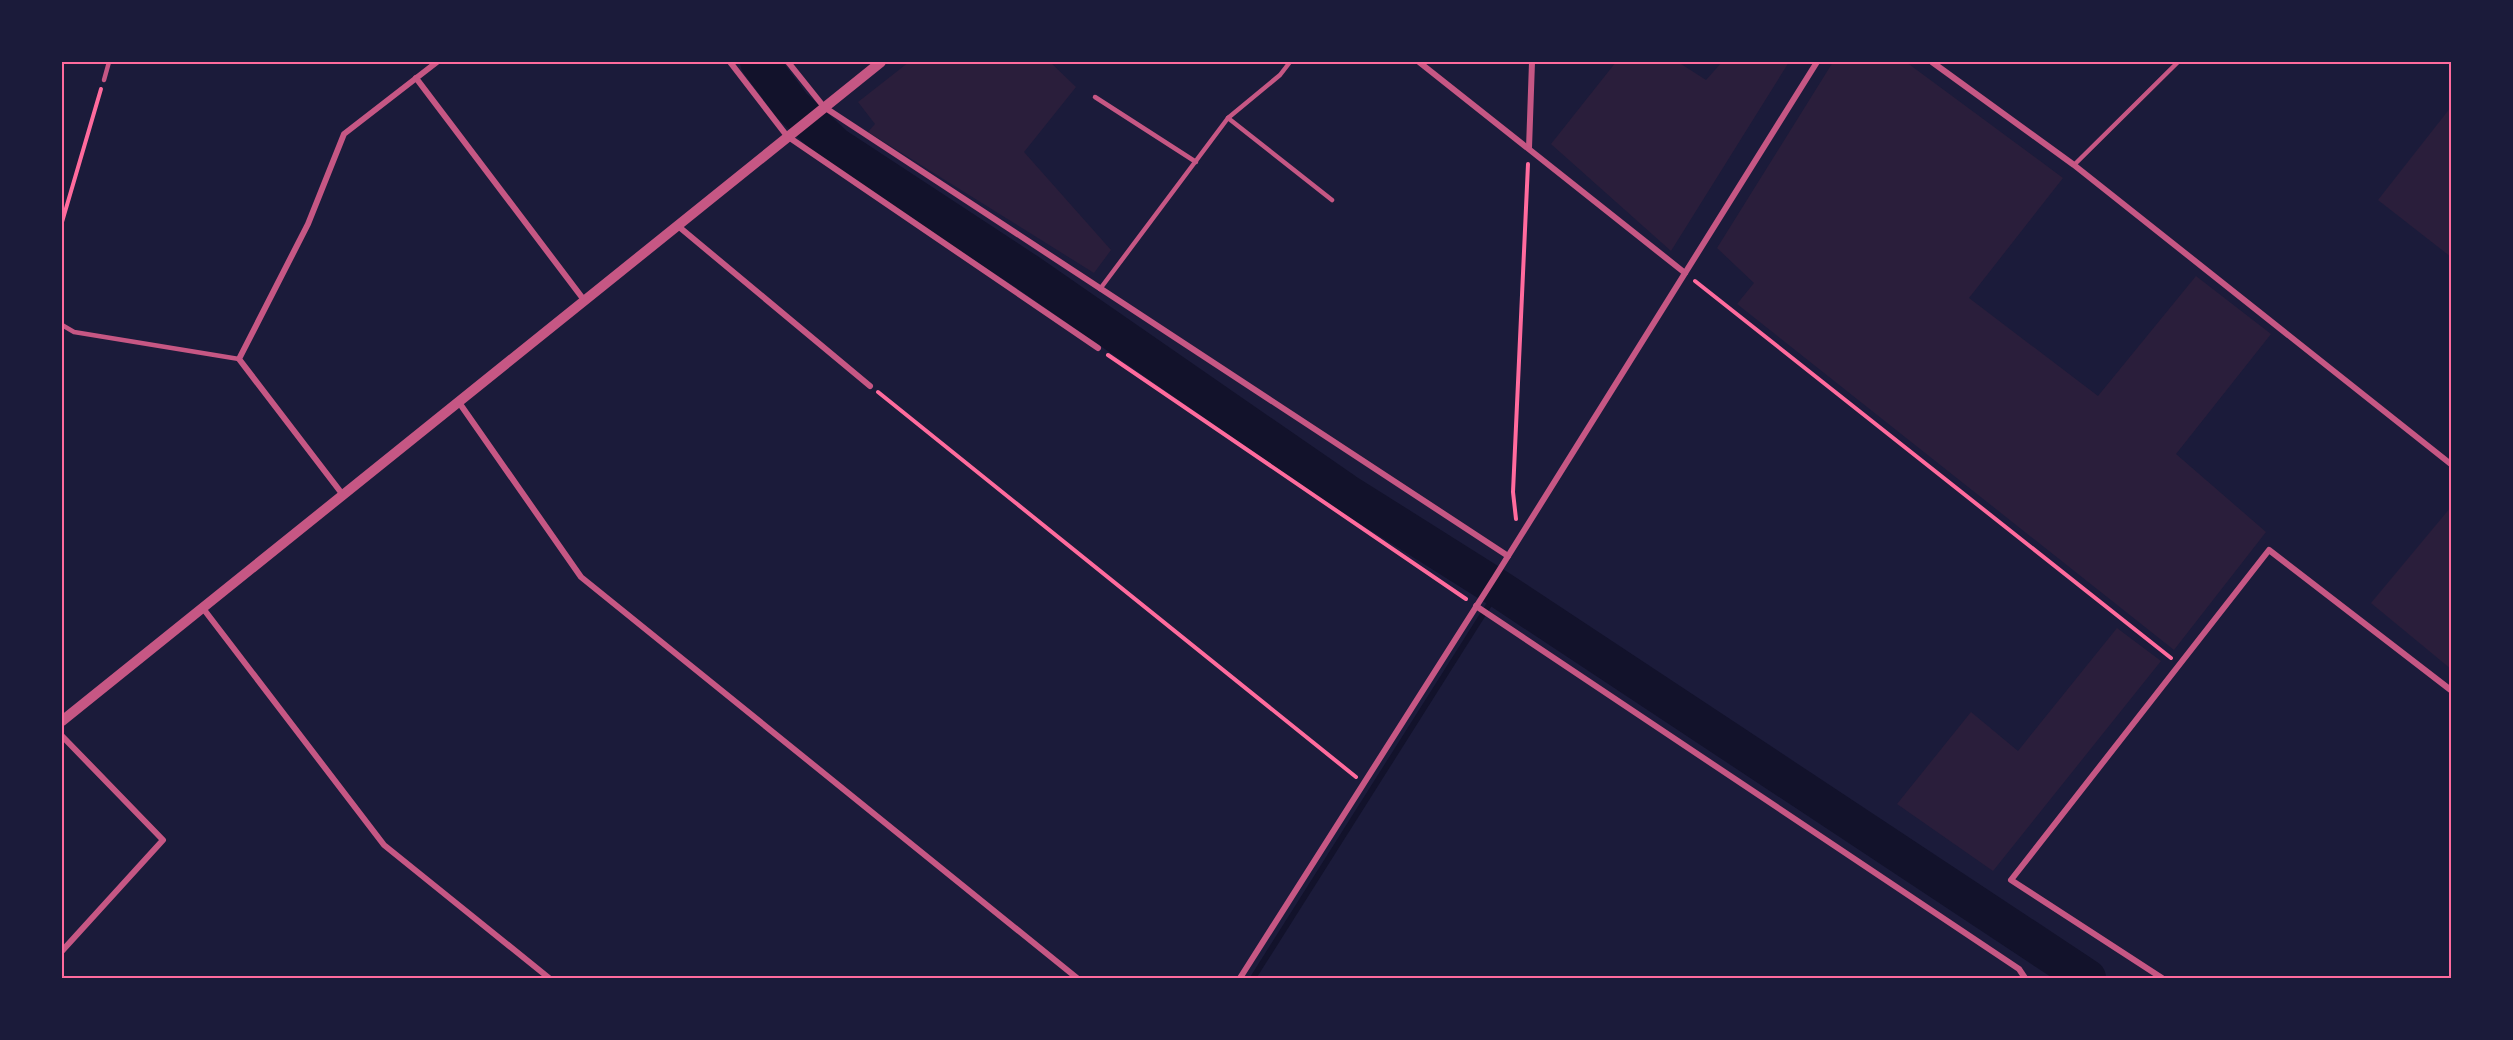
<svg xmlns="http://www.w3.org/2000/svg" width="2513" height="1040" viewBox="0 0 2513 1040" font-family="Manrope,sans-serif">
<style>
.green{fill:#2a1e3b}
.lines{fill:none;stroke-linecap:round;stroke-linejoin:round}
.stream{stroke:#12122b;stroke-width:6}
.river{stroke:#12122b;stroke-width:38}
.path{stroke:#ff6b9d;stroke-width:4}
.service{stroke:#c65784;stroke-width:4.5}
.minor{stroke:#c65784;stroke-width:6}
.tertiary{stroke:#c65784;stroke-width:10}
.neatline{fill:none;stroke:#ff6b9d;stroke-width:2}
</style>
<rect width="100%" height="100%" fill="#1b1b3a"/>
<g class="green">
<polygon points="909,62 1050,62 1076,87 1024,152 1111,250 1094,273 868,132 875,124 858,102"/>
<polygon points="1616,62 1678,62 1706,80 1722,62 1789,62 1671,251 1551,144"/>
<polygon points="1833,62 1906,62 2063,178 1969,298 2098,396 2196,276 2271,334 2176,454 2266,532 2174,650 1737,304 1754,283 1717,248"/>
<polygon points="2451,107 2451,257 2378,200"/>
<polygon points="2451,507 2451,669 2371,603"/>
<polygon points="2117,628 2161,661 1993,871 1897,804 1971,712 2018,751"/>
</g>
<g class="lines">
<polyline class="stream" points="1253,978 1499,589"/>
<polyline class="river" points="759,62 792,106 835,146 1027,272 1345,492 1499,589 2087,978"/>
<g class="path">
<polyline points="62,222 101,89"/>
<polyline points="1695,281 2171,658"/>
<polyline points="1108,355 1466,599"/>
<polyline points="878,392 1356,777"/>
<polyline points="1516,519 1513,492 1528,164"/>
</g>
<g class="service">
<polyline points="104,80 109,62"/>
<polyline points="1095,97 1196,162"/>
<polyline points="1228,118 1332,200"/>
<polyline points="2074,165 2178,62"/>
<polyline points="1100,289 1228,118 1280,75 1290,62"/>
<polyline points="62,325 74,332 239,359"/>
</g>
<g class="minor">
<polyline points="730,62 787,136 1098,348"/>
<polyline points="788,62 824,107 1508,556"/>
<polyline points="1419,62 1685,273"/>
<polyline points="1932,62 2074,165 2452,465"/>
<polyline points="416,78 584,300"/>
<polyline points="1529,148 1532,62"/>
<polyline points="678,226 870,386"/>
<polyline points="458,401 581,577 1077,978"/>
<polyline points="343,495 239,359 308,224 344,134 437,62"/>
<polyline points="1476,606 2019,969 2025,978"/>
<polyline points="202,607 384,845 549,978"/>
<polyline points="62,736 163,840 62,951"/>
<polyline points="1240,978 1495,577 1817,62"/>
<polyline points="2162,978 2011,880 2269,550 2452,691"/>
</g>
<polyline class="tertiary" points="62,721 881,62"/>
</g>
<rect width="2513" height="1040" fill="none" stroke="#1b1b3a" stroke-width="126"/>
<rect x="63" y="63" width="2387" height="914" class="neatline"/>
</svg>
